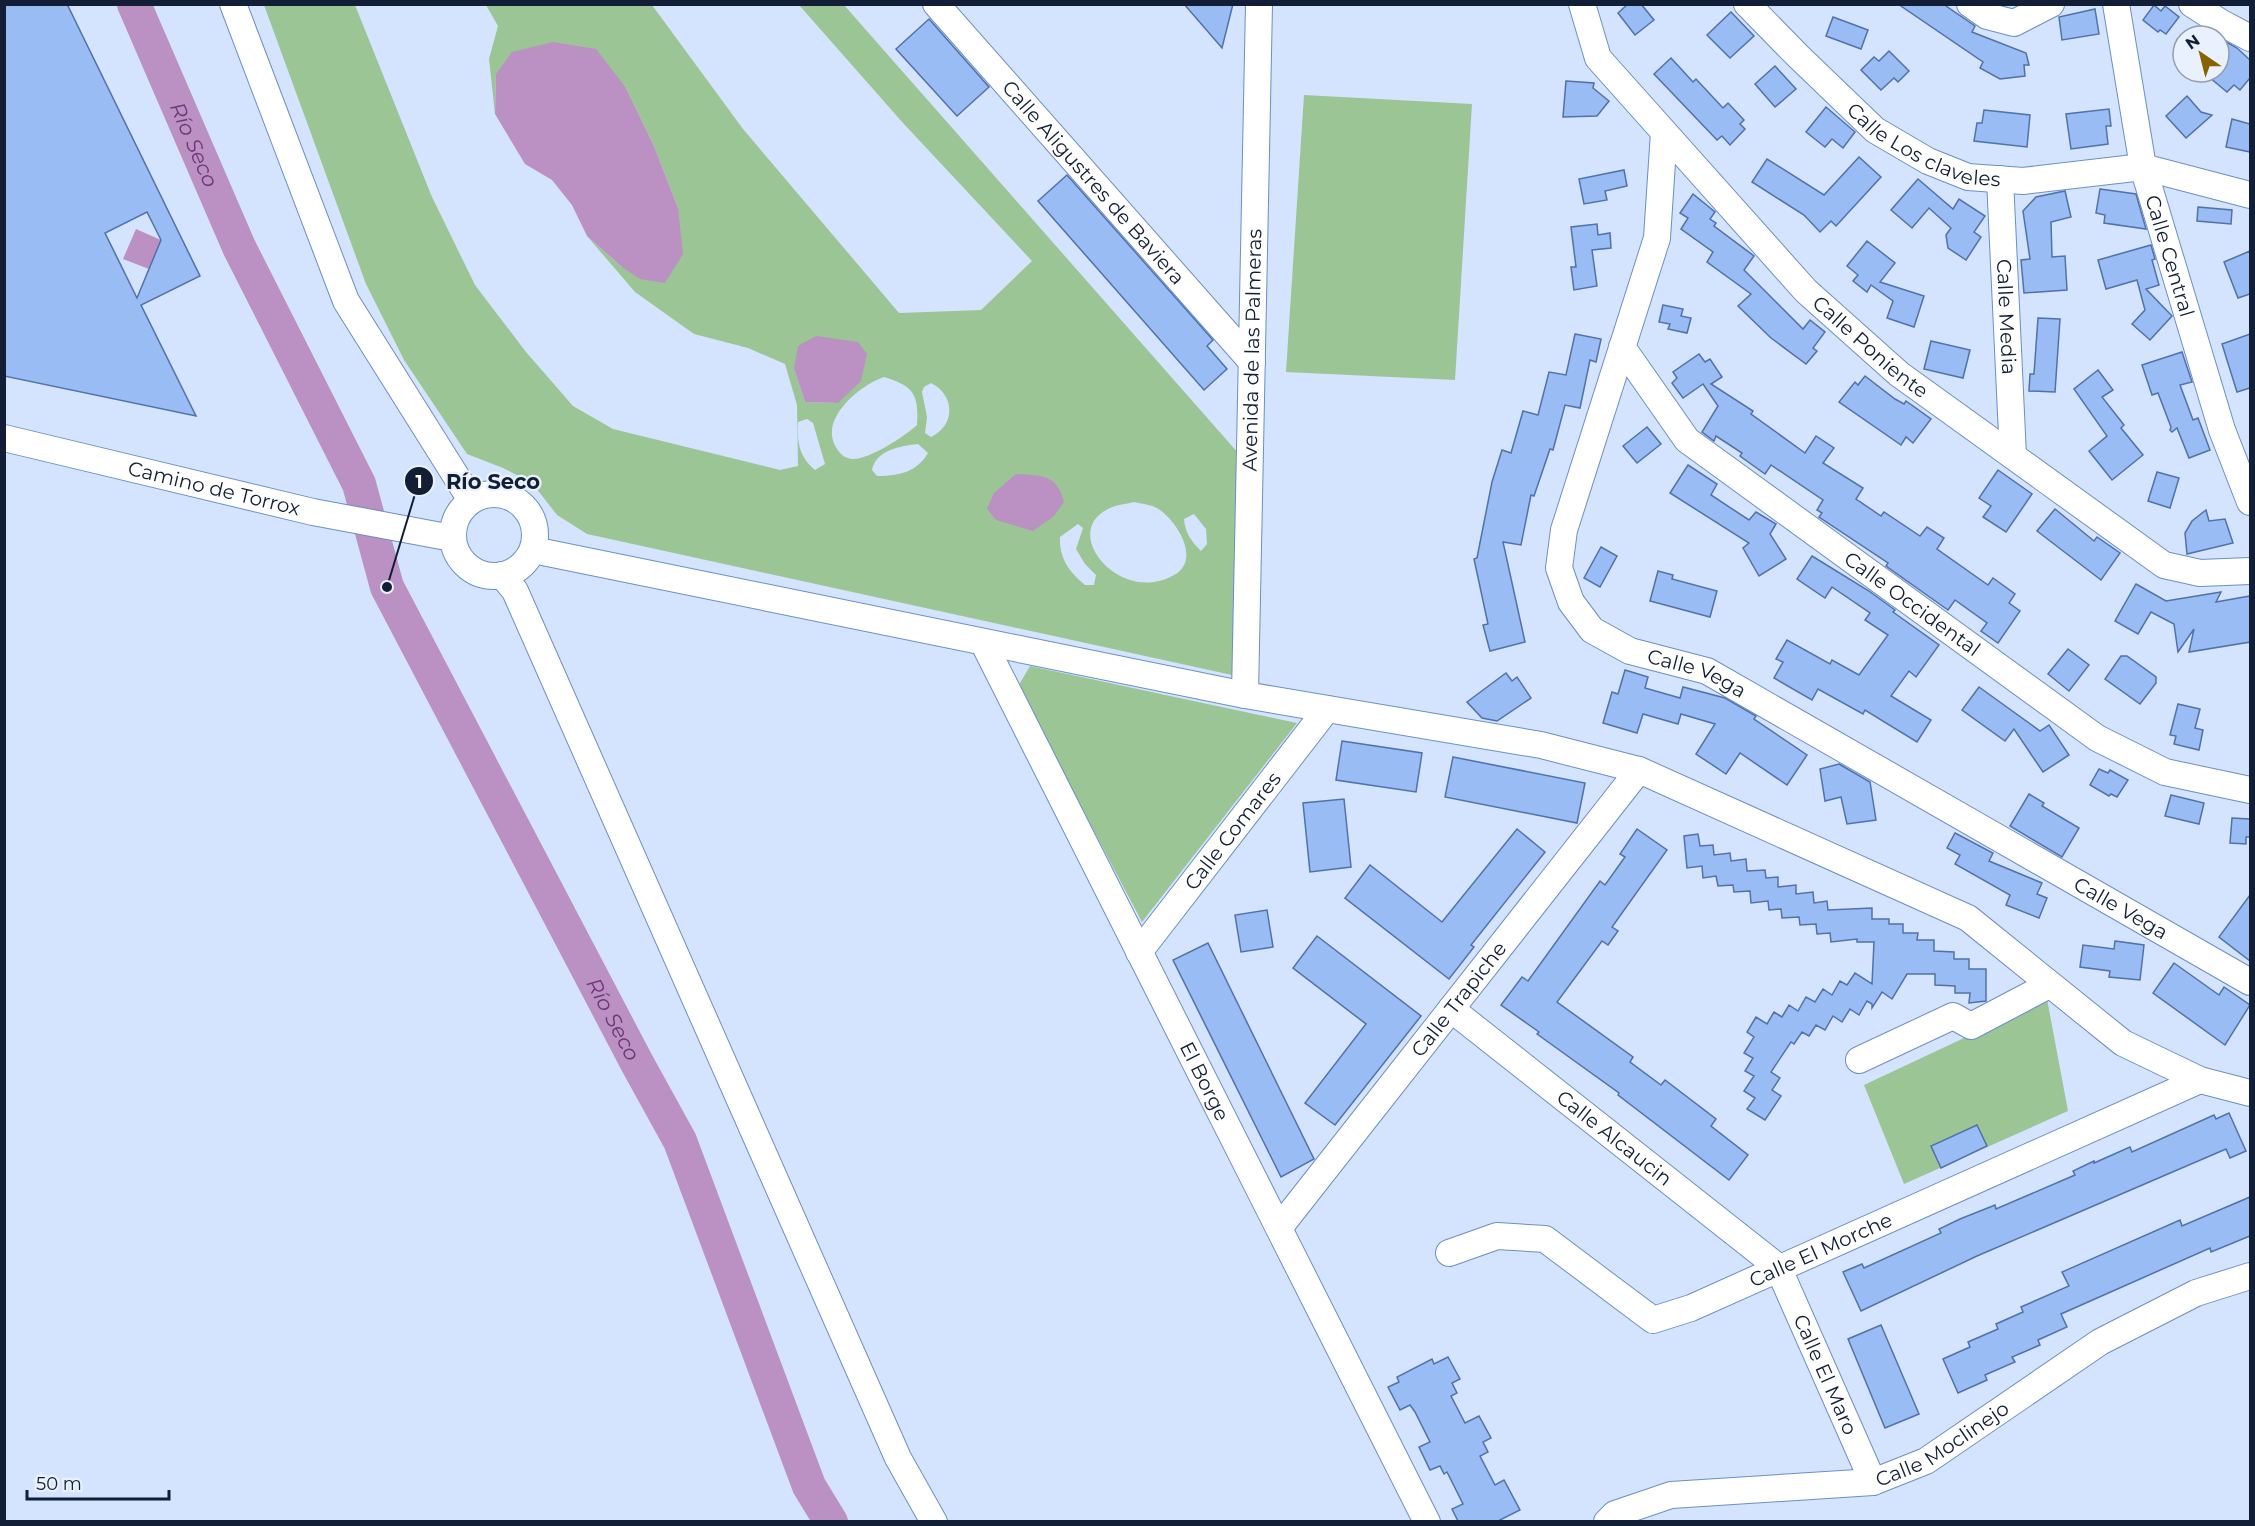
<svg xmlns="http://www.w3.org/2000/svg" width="2255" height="1526" viewBox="0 0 2255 1526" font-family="Montserrat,sans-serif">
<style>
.green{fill:#9cc595;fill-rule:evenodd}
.water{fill:#bb90c3}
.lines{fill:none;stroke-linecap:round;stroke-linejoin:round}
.river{stroke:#bb90c3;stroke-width:34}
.building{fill:#9abcf4;stroke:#5071aa;stroke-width:1.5;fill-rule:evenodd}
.minor-casing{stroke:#6b8ec9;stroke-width:28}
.minor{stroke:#fff;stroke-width:26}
.labels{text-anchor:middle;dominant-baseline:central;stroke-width:4.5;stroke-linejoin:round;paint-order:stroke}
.street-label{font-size:20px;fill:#111e35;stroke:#e9f1fe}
.water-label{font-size:21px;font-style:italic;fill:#6d3778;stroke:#e9f1fe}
.leader{fill:none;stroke:#111e35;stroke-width:2}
.callout-dot{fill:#111e35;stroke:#e9f1fe;stroke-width:2}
.mark-label{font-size:18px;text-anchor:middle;font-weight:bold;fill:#fff}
.callout-label{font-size:21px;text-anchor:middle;font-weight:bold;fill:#111e35;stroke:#e9f1fe;stroke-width:4.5;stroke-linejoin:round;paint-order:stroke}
</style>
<rect width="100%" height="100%" fill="#d4e4fe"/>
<g class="green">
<path d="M264 5H355L432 197 475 285 526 352 573 406 613 429 780 470 798 466 797 405 785 364 748 348 694 334 635 292 587 236 622 267 678 208 654 146 626 88 496 74 495 114 489 59 498 26 486 5H652L743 129 899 313 981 310 1032 261 903 123 799 5H844L1239 454 1232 675 587 534 557 515 532 483 503 468 467 454 404 360 366 284ZM794 369 838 403 805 402ZM884 377C914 386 919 395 917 425 905 436 869 460 852 459 845 458 841 455 837 449 817 420 860 385 884 377ZM931 383C955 395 956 425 931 437L925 433 927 417 922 392 924 387ZM807 419 813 423 825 464 815 470C799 457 797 442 798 422ZM918 444 928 453C917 472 899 476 877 476L872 470C876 450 900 446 918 444ZM1134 502C1143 504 1154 505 1160 510 1178 523 1201 560 1174 575 1121 606 1059 533 1108 509 1115 505 1126 504 1134 502ZM1194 514 1206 529 1207 544 1201 551C1192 542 1185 533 1184 519ZM1078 524 1083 528 1076 549 1085 564 1096 575 1094 585H1085C1069 572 1059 558 1060 537Z"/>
<polygon points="1304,95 1472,104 1455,380 1286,372"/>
<polygon points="1030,666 1297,723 1142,922 1021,693 1020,683"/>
<polygon points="2047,999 2068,1111 1904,1184 1864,1085"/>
</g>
<g class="water">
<polygon points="553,42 596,49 626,88 654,146 678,208 683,254 665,283 640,279 622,267 587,236 572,205 552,180 525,164 495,114 496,74 512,52"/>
<polygon points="136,229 161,240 149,269 123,259"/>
<polygon points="816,336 858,342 867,354 861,381 838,403 805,402 794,369 798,346"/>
<path d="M1016 474C1041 476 1057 473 1064 502L1054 516 1033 531 996 520 987 509 994 493Z"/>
</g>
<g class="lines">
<path class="river" id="s1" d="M134 4 239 247 359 484 387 587 637 1063 680 1141 809 1486 831 1522"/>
</g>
<g class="building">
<path d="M4 4H67L200 276 141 305 196 416 4 376ZM147 212 161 240 137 298 105 233Z"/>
<polygon points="1184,4 1233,4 1222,48"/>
<polygon points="1628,4 1641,4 1654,20 1635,35 1618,13"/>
<polygon points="1898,4 1943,4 1975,26 1972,32 2026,53 2029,65 2024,65 2025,76 2000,79 1980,68 1983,62"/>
<polygon points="2154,5 2161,11 2165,6 2179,17 2166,34 2160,30 2158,32 2143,20"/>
<polygon points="2095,9 2099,34 2062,40 2059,17"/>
<polygon points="1731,12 1754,36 1730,58 1707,35"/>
<polygon points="1833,17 1868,30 1861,49 1826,36"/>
<polygon points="929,19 989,87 957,116 896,49"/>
<polygon points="2219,38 2237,48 2250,60 2250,78 2240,90 2234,85 2227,92 2203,72 2219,72"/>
<polygon points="1889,51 1909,71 1898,82 1894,78 1881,90 1861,70 1874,57 1879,61"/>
<polygon points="1671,58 1693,82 1696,79 1723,108 1728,103 1744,120 1740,124 1745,129 1730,145 1722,136 1717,140 1654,74"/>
<polygon points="1775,66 1796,89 1775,107 1755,84"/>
<polygon points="1566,81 1594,83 1593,88 1609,101 1597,116 1563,117"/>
<polygon points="2187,96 2201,112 2212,115 2186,138 2166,116"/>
<polygon points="1826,107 1855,132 1843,148 1832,139 1825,147 1806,132"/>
<polygon points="2109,109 2111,126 2106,126 2108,144 2071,149 2066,114"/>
<polygon points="1984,110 2030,115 2027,147 1974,141 1977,123 1982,123"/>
<polygon points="2232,119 2250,124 2250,152 2226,147"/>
<polygon points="1859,157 1881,177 1836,226 1831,221 1820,232 1804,215 1752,182 1767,159 1824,195"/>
<polygon points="1624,170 1627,186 1605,191 1607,200 1584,204 1579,179"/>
<polygon points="1067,175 1213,340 1207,346 1227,369 1204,390 1038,201"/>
<polygon points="1918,179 1953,209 1959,199 1985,216 1974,232 1981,237 1966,260 1948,248 1946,235 1951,228 1929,208 1912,228 1891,210"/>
<polygon points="2100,189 2136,194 2146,229 2104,223 2105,215 2096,213"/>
<polygon points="2065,191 2071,217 2051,222 2052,257 2065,256 2067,290 2024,293 2021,260 2030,259 2023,211 2036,197"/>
<polygon points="1693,194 1715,212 1710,219 1716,223 1714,226 1754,256 1744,270 1803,329 1810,320 1825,332 1813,348 1817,351 1806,364 1771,338 1738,306 1751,294 1707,262 1713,252 1681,229 1688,218 1680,213"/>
<polygon points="2198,207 2232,210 2231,224 2197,221"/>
<polygon points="1597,224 1598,235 1610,233 1611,248 1592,250 1597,286 1574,290 1571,267 1576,267 1571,227"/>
<polygon points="1867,241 1895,263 1880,282 1924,296 1914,327 1887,318 1893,301 1871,285 1867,292 1853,281 1858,275 1847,266"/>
<polygon points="2151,245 2155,259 2152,260 2159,285 2146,289 2172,316 2150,340 2132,324 2145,310 2137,280 2106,289 2098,260"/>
<polygon points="2250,251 2250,294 2238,298 2224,262"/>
<polygon points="1663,305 1683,309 1681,316 1691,318 1687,333 1668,329 1670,324 1659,322"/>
<polygon points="2038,318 2060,319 2055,392 2029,391 2030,374 2034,374"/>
<polygon points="1575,334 1601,339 1596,362 1590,360 1580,408 1565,405 1553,450 1550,449 1534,496 1531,495 1521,545 1503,542 1525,642 1490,651 1483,625 1488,624 1474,559 1477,558 1492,482 1502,450 1511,453 1523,411 1538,415 1549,372 1566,375"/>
<polygon points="2250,334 2250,388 2237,392 2222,344"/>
<polygon points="1931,341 1970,350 1963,378 1924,369"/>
<polygon points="2182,352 2192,382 2180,385 2193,420 2198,418 2210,450 2189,458 2177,428 2172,432 2170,430 2171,427 2158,393 2152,395 2142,365"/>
<polygon points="1699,354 1705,362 1710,359 1722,377 1711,384 1753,411 1751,414 1805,453 1816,436 1834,448 1823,463 1863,488 1856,499 1881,516 1884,512 1920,536 1927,527 1944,538 1937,549 1988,585 1993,578 2015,594 2009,603 2020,611 1998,643 1981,631 1987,623 1955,600 1948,610 1886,566 1888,563 1819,517 1822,513 1817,510 1823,500 1771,465 1765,474 1740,456 1742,453 1716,436 1714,441 1702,432 1718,406 1703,384 1683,398 1672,383 1677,378 1673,372"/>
<polygon points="2098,370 2113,390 2102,397 2124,425 2121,428 2143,455 2112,480 2089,451 2107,436 2074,389"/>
<polygon points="1865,376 1895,399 1904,404 1906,401 1931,419 1913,443 1906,437 1901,445 1839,402 1855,382 1858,385"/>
<polygon points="1647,427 1661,444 1637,463 1623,446"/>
<polygon points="1688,465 1717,484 1711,495 1749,520 1756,512 1776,524 1770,534 1786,559 1759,576 1743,548 1749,543 1670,493"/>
<polygon points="1998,470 2032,494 2006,532 1983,517 1991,506 1979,498"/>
<polygon points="2157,472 2179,478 2170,508 2148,501"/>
<polygon points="2055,509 2094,541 2097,537 2120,553 2101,580 2037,531"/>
<polygon points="2206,510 2209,521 2225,519 2233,543 2187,554 2185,533 2192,521"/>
<polygon points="1601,547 1617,556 1600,587 1584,578"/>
<polygon points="1812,556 1869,591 1895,610 1893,612 1939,645 1916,677 1909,671 1891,696 1931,720 1917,742 1865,710 1863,714 1818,689 1812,700 1774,678 1783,662 1776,659 1787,640 1830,664 1832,660 1859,675 1888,635 1865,620 1870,613 1832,587 1825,598 1797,579"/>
<polygon points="1658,571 1673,575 1672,579 1717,591 1710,617 1650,601"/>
<polygon points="2136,584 2166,601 2221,592 2216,602 2250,596 2250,642 2189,652 2194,629 2178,652 2174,624 2151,612 2138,634 2115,621"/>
<polygon points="2068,649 2089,665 2069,691 2048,674"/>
<polygon points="2121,656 2127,656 2156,677 2156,683 2140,704 2105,679"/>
<polygon points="1625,670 1648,677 1645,688 1680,698 1683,687 1725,698 1756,716 1754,719 1807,755 1787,785 1740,753 1726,774 1696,754 1715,724 1681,714 1678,724 1643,714 1637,733 1603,723 1612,692 1618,694"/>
<polygon points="1506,673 1512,681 1517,677 1531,698 1497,721 1482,718 1467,702"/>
<polygon points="1979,687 2040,731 2049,725 2069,755 2043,772 2014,729 2005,741 1962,710"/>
<polygon points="2178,704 2200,709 2195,728 2203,730 2199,750 2174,744 2176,736 2170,735"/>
<polygon points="1342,741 1422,753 1416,792 1336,780"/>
<polygon points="1453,757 1585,783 1577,823 1445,797"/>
<polygon points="1839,764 1870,782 1876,820 1847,824 1841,797 1825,801 1820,769"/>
<polygon points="2099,769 2108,773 2110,770 2128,780 2117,797 2111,794 2109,796 2090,785"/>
<polygon points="2029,794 2044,803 2042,806 2079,828 2062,857 2010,826"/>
<polygon points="2171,795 2204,803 2199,824 2165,816"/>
<polygon points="1344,799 1351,867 1310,872 1303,803"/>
<polygon points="2232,818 2250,819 2250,837 2246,837 2246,844 2230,843"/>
<polygon points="1517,829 1545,852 1471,945 1474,947 1449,979 1345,898 1370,865 1442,922"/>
<polygon points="1637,829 1667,850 1612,927 1618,931 1608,945 1602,941 1557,1002 1633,1057 1630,1062 1661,1085 1665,1080 1716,1119 1711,1126 1748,1155 1729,1180 1618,1095 1619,1093 1537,1034 1539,1032 1501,1005 1522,977 1528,981 1600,881 1605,885 1625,857 1620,854"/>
<polygon points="1955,833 1993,853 1989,861 2042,883 2037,894 2047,898 2039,918 2006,905 2010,895 1955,864 1960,855 1947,848"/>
<polygon points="1698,834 1700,846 1713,845 1714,855 1730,853 1731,861 1746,859 1747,871 1765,870 1766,878 1778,877 1778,887 1796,885 1796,894 1813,892 1814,903 1827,901 1828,910 1872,908 1872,919 1889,919 1889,924 1903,924 1903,933 1918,933 1917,940 1934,940 1934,951 1954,952 1954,959 1969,959 1969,969 1986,969 1986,1001 1969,1003 1970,993 1955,993 1955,986 1935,985 1935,974 1907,974 1892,999 1882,992 1872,1008 1872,1004 1867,1001 1859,1015 1850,1009 1842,1022 1833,1016 1825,1030 1816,1025 1809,1036 1802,1032 1794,1044 1791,1042 1771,1072 1780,1078 1772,1090 1781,1096 1765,1120 1747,1109 1755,1098 1744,1091 1754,1076 1745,1071 1753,1058 1744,1053 1754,1037 1747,1032 1756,1017 1767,1024 1774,1012 1782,1017 1789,1005 1798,1011 1806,997 1815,1002 1823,989 1832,995 1840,981 1847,985 1855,973 1872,984 1874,942 1857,942 1857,939 1831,942 1830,933 1817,934 1816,924 1800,925 1799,917 1782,918 1781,909 1769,910 1768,901 1751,903 1750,891 1734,892 1733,885 1718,886 1716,876 1703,878 1702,866 1687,868 1684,836"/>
<polygon points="2250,895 2250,961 2219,937"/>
<polygon points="1267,910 1273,947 1241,952 1235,915"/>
<polygon points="1317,936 1421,1016 1335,1125 1305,1103 1366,1024 1293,968"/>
<polygon points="2115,941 2144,945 2140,980 2109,977 2110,971 2080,967 2083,945 2114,949"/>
<polygon points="1208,943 1314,1159 1281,1177 1173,960"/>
<polygon points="2174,963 2219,995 2224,987 2250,1005 2225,1045 2153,993"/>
<polygon points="2229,1113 2246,1151 2230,1158 2226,1149 1977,1256 1861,1311 1843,1272 1862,1264 1864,1268 1941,1233 1939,1229 1960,1219 1995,1205 1996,1209 2075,1175 2073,1171 2094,1161 2094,1163 2130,1147 2132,1152 2214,1115 2216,1119"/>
<polygon points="1977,1125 1987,1146 1941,1168 1931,1146"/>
<polygon points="2250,1197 2250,1236 2211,1252 2210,1248 2061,1314 2067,1327 2038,1340 2040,1345 2012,1357 2015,1362 1985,1375 1987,1380 1958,1393 1943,1359 1970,1347 1968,1342 1998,1329 1996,1324 2023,1312 2021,1307 2069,1286 2062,1272 2180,1220 2182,1226"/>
<polygon points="1881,1325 1919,1414 1885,1428 1848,1339"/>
<polygon points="1448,1357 1460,1379 1452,1383 1457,1393 1451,1396 1465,1423 1479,1416 1491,1438 1483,1442 1488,1452 1480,1456 1495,1485 1504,1480 1520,1510 1498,1521 1458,1521 1452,1509 1463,1504 1447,1472 1444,1474 1440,1466 1430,1470 1419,1447 1430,1442 1415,1412 1410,1405 1400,1410 1388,1387 1399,1382 1397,1377 1432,1359 1434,1364"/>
</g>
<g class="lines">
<g class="minor-casing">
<g id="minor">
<polyline points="233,4 346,301 471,500"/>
<path id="s2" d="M936 4 1252 362"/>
<path id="s3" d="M1582 4 1598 58 1806 291 1899 374 2164 565 2200 573 2250 571"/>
<path id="s4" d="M1747 4 1798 56 1875 130 1928 161 1968 177 2023 181 2143 167 2250 195"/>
<polyline points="1970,4 1987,16 2014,23 2051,4"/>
<path id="s5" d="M2116 4 2143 167 2222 430 2250 502"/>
<polyline points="2192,4 2220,22 2250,38"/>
<path id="s6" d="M1664 132 1657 238 1564 530 1559 568 1571 602 1592 630 1630 651 1707 671 2250 982"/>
<path id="s7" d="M2000 179 2013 456"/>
<path id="s8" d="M1622 347 1687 440 2097 738 2165 772 2250 790"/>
<path id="s9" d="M4 438 313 512 452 538"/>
<circle cx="494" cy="535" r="41"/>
<polyline points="533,550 1245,695 1541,745 1639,770 1968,918 2123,1043 2200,1080 2250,1093"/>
<polyline points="502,575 515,591 898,1458 934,1522"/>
<path id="s10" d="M983 642 1427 1522"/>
<path id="s11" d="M1245 695 1259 4"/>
<path id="s12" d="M1139 952 1327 709"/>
<path id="s13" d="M1451 1009 1778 1267 1873 1482"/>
<polyline points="1859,1060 1953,1016 1971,1026 2049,985"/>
<path id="s14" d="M1279 1228 1639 770"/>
<path id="s15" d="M1449 1253 1497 1236 1545 1239 1653 1320 1691 1308 2200 1080"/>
<path id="s16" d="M1607 1522 1615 1514 1671 1495 1873 1482 1926 1461 2100 1342 2196 1293 2250 1276"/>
</g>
</g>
<use href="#minor" class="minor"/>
</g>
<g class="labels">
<g class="street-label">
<text stroke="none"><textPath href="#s4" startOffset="231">Calle Los claveles</textPath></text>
<text stroke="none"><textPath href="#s2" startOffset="238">Calle Aligustres de Baviera</textPath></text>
<text stroke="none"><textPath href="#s5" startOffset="258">Calle Central</textPath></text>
<text stroke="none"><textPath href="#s7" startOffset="138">Calle Media</textPath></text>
<text stroke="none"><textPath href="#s3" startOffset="454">Calle Poniente</textPath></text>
<text stroke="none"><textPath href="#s11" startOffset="345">Avenida de las Palmeras</textPath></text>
<text stroke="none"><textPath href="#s9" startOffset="216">Camino de Torrox</textPath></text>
<text stroke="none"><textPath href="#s8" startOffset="392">Calle Occidental</textPath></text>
<text stroke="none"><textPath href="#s6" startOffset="636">Calle Vega</textPath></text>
<text stroke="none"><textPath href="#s12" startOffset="153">Calle Comares</textPath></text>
<text stroke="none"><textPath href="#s6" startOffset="1122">Calle Vega</textPath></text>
<text stroke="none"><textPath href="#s14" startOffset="291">Calle Trapiche</textPath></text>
<text stroke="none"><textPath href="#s10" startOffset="492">El Borge</textPath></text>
<text stroke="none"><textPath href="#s13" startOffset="208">Calle Alcaucin</textPath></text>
<text stroke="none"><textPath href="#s15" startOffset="416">Calle El Morche</textPath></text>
<text stroke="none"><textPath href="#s13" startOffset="534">Calle El Maro</textPath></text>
<text stroke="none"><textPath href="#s16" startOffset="352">Calle Moclinejo</textPath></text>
</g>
<g class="water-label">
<text stroke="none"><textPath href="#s1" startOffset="153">Río Seco</textPath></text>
<text stroke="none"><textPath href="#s1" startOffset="1125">Río Seco</textPath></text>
</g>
</g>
<path class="leader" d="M387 587L419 481"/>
<g class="callout-dot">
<circle cx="387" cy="587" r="6"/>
<circle cx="419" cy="481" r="15"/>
</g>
<g class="mark-label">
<text x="419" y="488">1</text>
</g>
<g class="callout-label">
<text x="493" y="489">Río Seco</text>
</g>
<rect width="2255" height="1526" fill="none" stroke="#111e35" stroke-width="12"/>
<g transform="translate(2201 54) rotate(325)"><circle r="28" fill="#e9f1fe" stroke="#939dae" stroke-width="1.5"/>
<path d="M0-4.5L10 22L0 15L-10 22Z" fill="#896100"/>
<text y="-9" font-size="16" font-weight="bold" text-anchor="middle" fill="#111e35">N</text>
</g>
<path d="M27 1490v9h142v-9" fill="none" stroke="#111e35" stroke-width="3"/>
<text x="36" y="1490" font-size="18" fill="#111e35" stroke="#e9f1fe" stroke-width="4.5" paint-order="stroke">50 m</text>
</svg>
